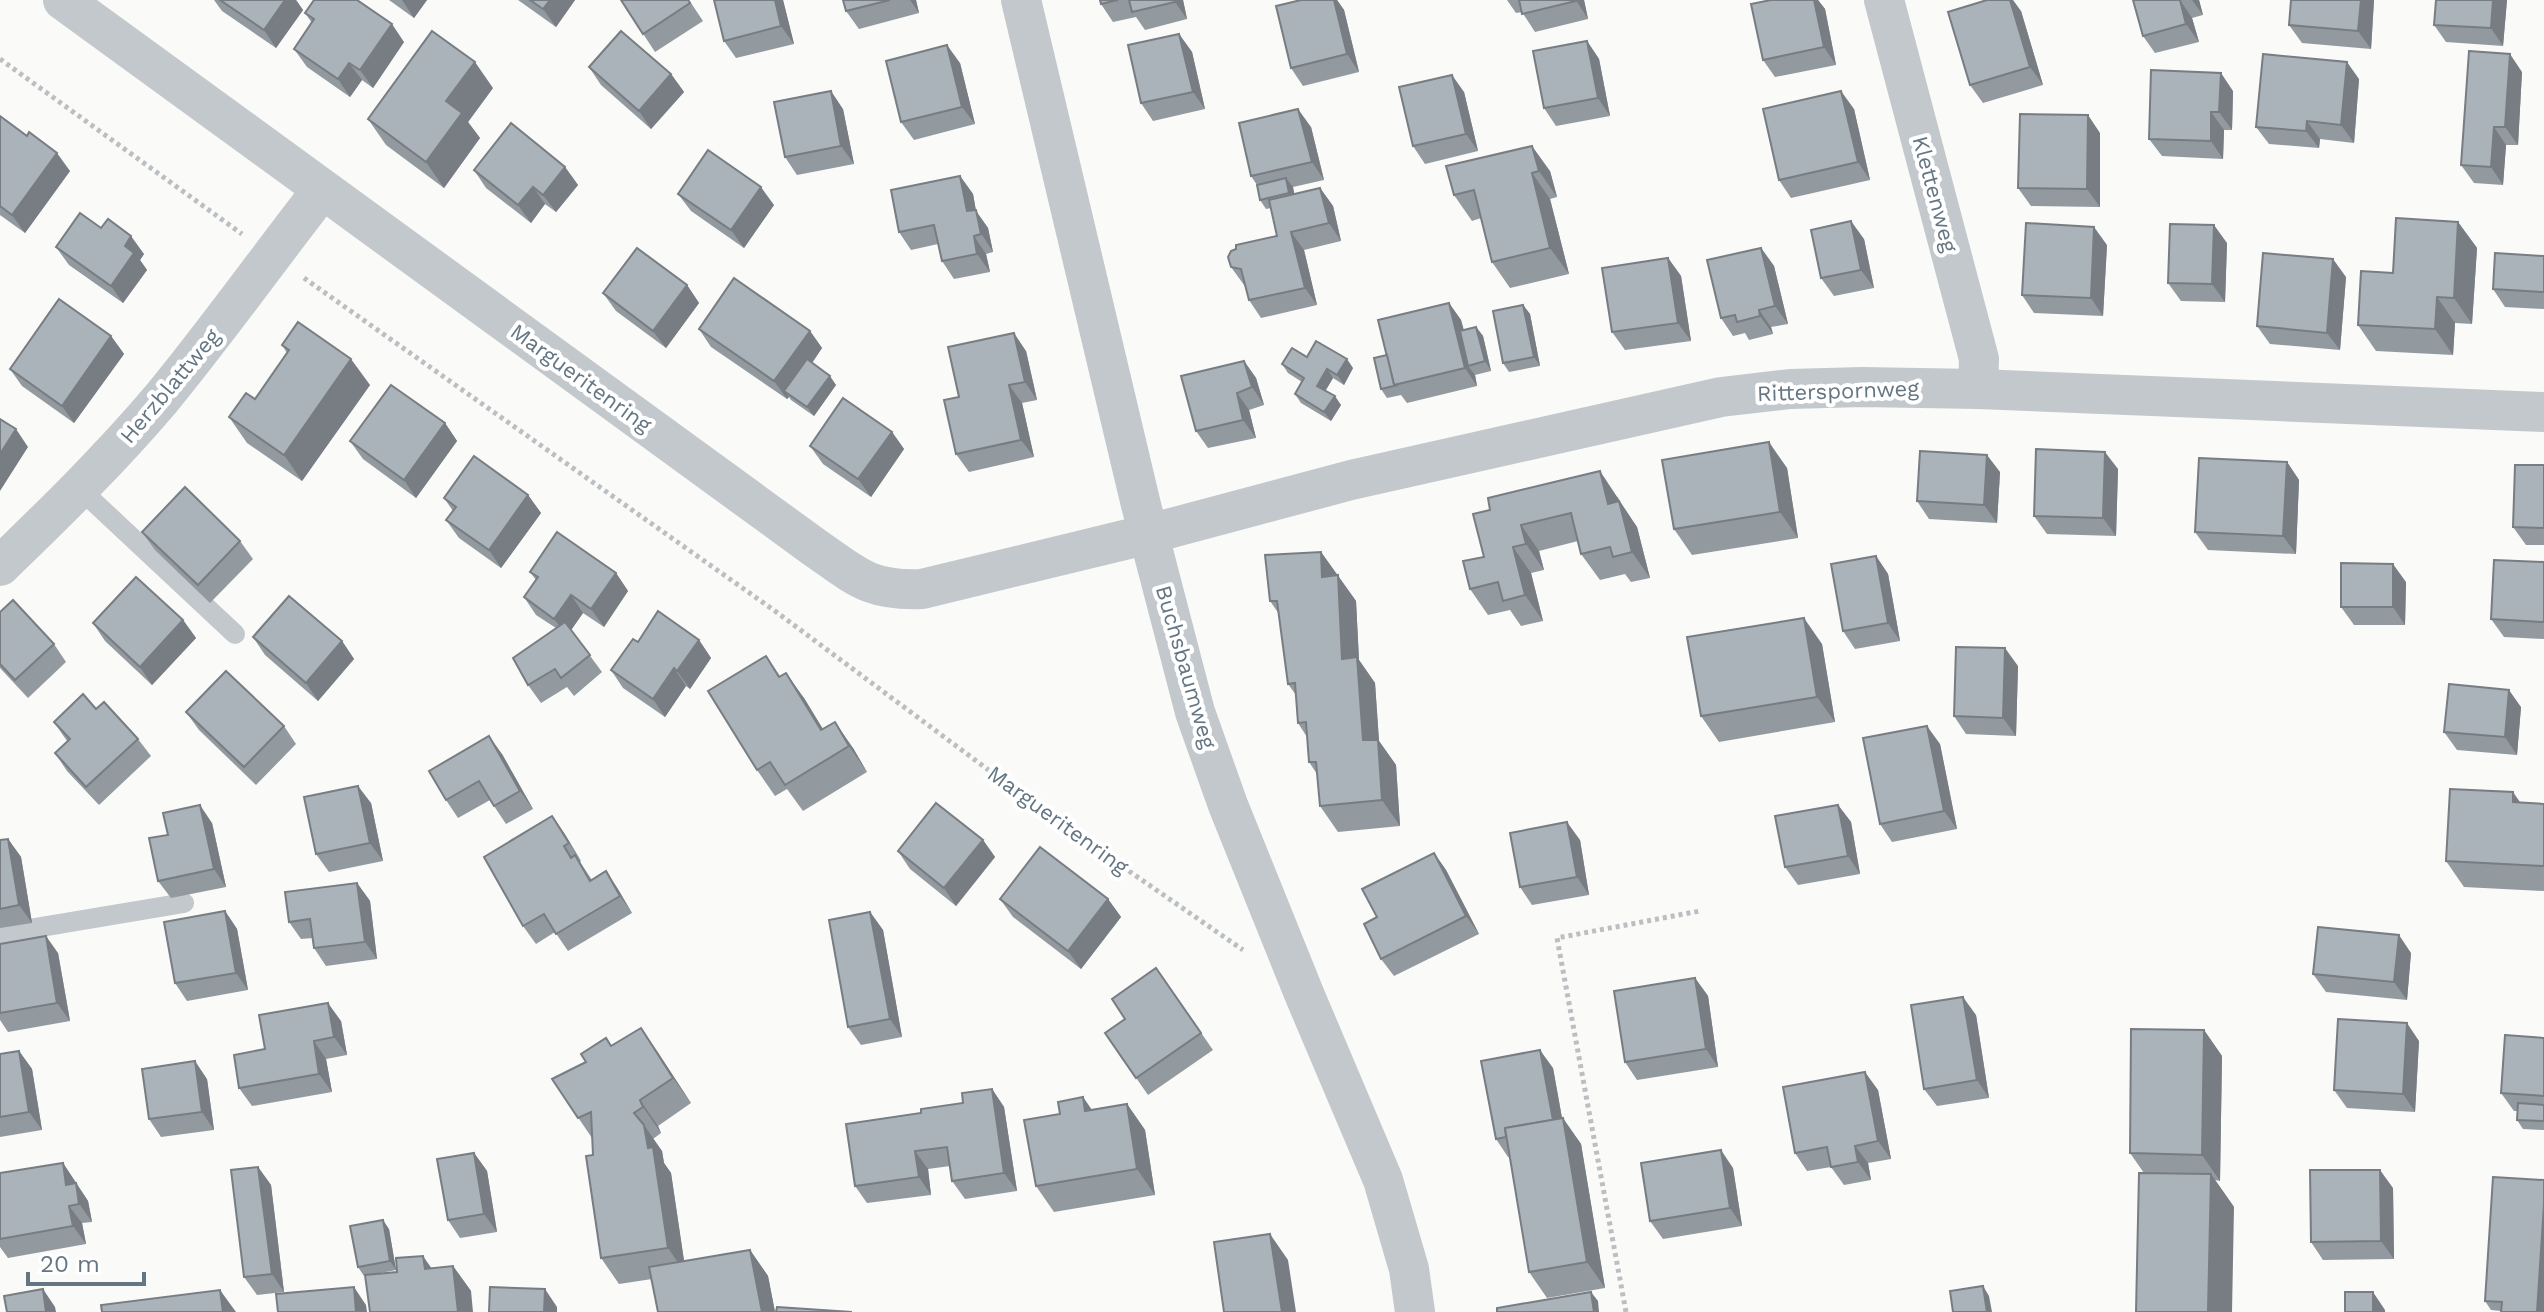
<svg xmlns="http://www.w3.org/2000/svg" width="2544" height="1312" viewBox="0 0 2544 1312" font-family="'Work Sans',sans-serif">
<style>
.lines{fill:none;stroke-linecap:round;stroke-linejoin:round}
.path{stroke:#bbbfc2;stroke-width:5;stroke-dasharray:4 4;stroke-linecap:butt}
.lane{stroke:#c3c8cc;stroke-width:20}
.street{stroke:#c3c8cc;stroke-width:40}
.wall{fill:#929a9f}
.shaded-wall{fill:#777d82}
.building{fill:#aab3b9;stroke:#777d82;stroke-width:2}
.labels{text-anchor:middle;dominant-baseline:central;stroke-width:8;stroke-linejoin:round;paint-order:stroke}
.street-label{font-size:22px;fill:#657683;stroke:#fff}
</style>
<rect width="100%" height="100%" fill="#fafaf8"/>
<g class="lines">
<g class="path">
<polyline points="0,59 242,234"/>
<polyline points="304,278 775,611 1061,824 1243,950"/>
<polyline points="1626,1312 1557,938 1700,911"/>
</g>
<g class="lane">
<polyline points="80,489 235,634"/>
<polyline points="0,934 184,903"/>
</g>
<g class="street">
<path d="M63 0 814 547C856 576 868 591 922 589L1149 534 1351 480 1721 397 1790 389 1862 387 1978 389 2544 412"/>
<polyline points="1021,0 1141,505 1195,712 1228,805 1305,996 1383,1180 1409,1269 1415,1312"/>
<polyline points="1884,0 1979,359 1978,389"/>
<path d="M0 566C56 512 111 458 161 399 217 331 268 259 322 190"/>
</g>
</g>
<g class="wall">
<polygon points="214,0 296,0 303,10 276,48 222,11"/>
<polygon points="389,0 427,0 414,18"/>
<polygon points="518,0 575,0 556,27"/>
<polygon points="621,0 689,0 703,21 655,52"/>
<polygon points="783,0 794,44 736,58 724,41"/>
<polygon points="843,0 916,0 919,13 859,29 846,11"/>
<polygon points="1100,0 1183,0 1187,19 1145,30 1136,17 1113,22 1101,4"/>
<polygon points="1301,0 1337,0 1344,10 1359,72 1303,86 1291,68"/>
<polygon points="1507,0 1584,0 1588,19 1535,32 1522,12 1516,13"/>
<polygon points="1771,0 1818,0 1825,9 1836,65 1775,77 1763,60"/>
<polygon points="2133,0 2199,0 2203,15 2192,18 2199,42 2155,53 2143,36"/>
<polygon points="2291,0 2374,0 2371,49 2302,43 2289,25"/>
<polygon points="2436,0 2507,0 2503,46 2446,42 2434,25"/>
<polygon points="2021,11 2043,85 1983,103 1970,85"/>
<polygon points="305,13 404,42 373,88 362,80 350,97 307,67 294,49 312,23"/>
<polygon points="1179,34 1192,52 1205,109 1153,121 1141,103"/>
<polygon points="1587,41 1599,59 1610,116 1556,126 1544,108"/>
<polygon points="960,63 975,124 914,140 901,122"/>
<polygon points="589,67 671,74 684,92 651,129 601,85"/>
<polygon points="2522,72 2518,145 2506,145 2503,185 2474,183 2461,165"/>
<polygon points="2359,79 2354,143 2320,139 2319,148 2269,144 2256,127"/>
<polygon points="493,88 468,122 480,138 444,188 386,145 368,119"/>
<polygon points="2233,91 2232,130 2224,130 2223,159 2162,156 2149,139"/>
<polygon points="1464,92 1478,151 1425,164 1413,146"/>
<polygon points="843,109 854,164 797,175 785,157"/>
<polygon points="1854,109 1870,180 1791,198 1779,180"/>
<polygon points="0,116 70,171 25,233 0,215"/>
<polygon points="1311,127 1324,180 1293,187 1294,194 1320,188 1333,206 1341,241 1304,250 1317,305 1261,318 1249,300 1245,286 1244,285 1231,267 1277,236 1271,208 1266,209 1260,200 1257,185 1251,176"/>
<polygon points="2100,133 2100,207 2031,206 2018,188"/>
<polygon points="1446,166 1550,171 1557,197 1550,199 1569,274 1510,288 1492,262 1481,218 1472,221 1454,195"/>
<polygon points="565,167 578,185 556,212 545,204 531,223 486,188 474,170"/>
<polygon points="960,176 973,194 976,211 988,228 993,252 986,254 990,272 954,279 942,261 938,244 911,250 899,232"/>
<polygon points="678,194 774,205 744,248 691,211"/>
<polygon points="2458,222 2477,248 2472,324 2455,323 2453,355 2376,351 2358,325 2393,273"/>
<polygon points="101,228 144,254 140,260 147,270 123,303 69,265 56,247"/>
<polygon points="1864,239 1874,288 1834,296 1821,278"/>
<polygon points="2227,243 2225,302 2181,301 2168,283"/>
<polygon points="2107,245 2103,316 2034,313 2022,295"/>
<polygon points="1761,248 1774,266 1788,324 1771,327 1773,334 1749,340 1745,333 1733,336 1721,318"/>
<polygon points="2544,256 2544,309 2505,307 2493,289"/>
<polygon points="1668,258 1681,276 1691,341 1625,350 1612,332"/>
<polygon points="2346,277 2340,350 2270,344 2257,326"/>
<polygon points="687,285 699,303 666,348 616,311 603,293"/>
<polygon points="1449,303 1461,320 1464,330 1476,327 1483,336 1491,371 1475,375 1477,386 1407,403 1401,395 1387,398 1381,389 1387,355"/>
<polygon points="1523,305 1530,314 1540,366 1509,372 1503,363"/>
<polygon points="699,329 810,331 822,348 812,363 836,385 814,416 791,400 789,397 787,399 711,347"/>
<polygon points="111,336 124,354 74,423 22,386 10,369"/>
<polygon points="282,345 370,385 302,481 247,443 229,417 255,399 287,353"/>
<polygon points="1026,351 1037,400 1022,403 1034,457 969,472 956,454 959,397"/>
<polygon points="1307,357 1353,368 1344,385 1333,378 1325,391 1341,405 1331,421 1301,403 1295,394 1302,382 1288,373 1282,364"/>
<polygon points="1244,361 1256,378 1264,405 1249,410 1256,438 1208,448 1196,431"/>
<polygon points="445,423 457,441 416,498 363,459 350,441"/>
<polygon points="892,432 904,449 871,497 823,464 810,446"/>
<polygon points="2287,462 2299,480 2296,554 2208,550 2195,532"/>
<polygon points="2544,465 2544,545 2526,545 2513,527"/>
<polygon points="1787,468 1798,538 1692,555 1674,529"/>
<polygon points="2118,469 2116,536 2047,534 2034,516"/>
<polygon points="2000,472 1997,523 1929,519 1917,501"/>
<polygon points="528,495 541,513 501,568 459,538 446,520 453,511 444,498"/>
<polygon points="1618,497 1619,502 1637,527 1650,578 1631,582 1625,574 1600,580 1581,554 1578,541 1539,551 1544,570 1531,573 1543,621 1521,626 1510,610 1488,615 1470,589 1484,557 1473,514"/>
<polygon points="142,532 240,541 253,559 210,603 155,550"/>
<polygon points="1321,552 1356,601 1359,660 1375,683 1379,741 1396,765 1400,826 1338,832 1320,806 1317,774 1309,762 1307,737 1298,723 1296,695 1288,684 1279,614 1270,601"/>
<polygon points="1876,556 1888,574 1900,641 1855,649 1843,631"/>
<polygon points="2544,562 2544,639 2504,637 2491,619"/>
<polygon points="530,572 616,573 628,591 604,627 583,613 571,630 602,672 574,696 567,687 541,703 528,685 556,628 536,615 524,597 536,580"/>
<polygon points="2406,582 2405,625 2354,625 2341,607"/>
<polygon points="0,612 54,644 66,662 28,698 0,668"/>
<polygon points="183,620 196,638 152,685 105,641 93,623"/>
<polygon points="253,637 342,641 354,659 318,701 265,655"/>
<polygon points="699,640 711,658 690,689 686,686 665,717 623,688 611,670 638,642"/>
<polygon points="1822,644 1835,722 1719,742 1701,716"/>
<polygon points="766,656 780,676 804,698 823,729 853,748 867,772 803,811 787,789 775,796 757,770"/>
<polygon points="2018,666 2016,736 1966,734 1954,716"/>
<polygon points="2521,707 2517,755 2457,750 2444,732"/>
<polygon points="96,709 138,739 151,756 99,805 67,771 55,753 67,741 54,722"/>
<polygon points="186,712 284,726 296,744 256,785 199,730"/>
<polygon points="1940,744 1957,829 1892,842 1880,824"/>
<polygon points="502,754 533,809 506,824 490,800 458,818 446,800"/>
<polygon points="2521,802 2544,804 2544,891 2464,887 2446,861"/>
<polygon points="371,803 383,861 329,872 316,854"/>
<polygon points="1838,805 1851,822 1860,874 1798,885 1785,867"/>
<polygon points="552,816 564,833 581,861 580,862 592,880 606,871 632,913 568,951 555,932 536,944 523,926"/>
<polygon points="212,823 226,887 171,898 158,881 168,835"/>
<polygon points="8,839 21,857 32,923 0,928 0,840"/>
<polygon points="983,840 995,857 956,906 910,869 898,851"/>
<polygon points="1580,840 1589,895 1532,905 1520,887"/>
<polygon points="1434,853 1446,870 1479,934 1394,976 1381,959 1377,917"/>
<polygon points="357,883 370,901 377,959 326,966 314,948 313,938 301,939 289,922"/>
<polygon points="1000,899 1108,899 1121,917 1081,969 1013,917"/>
<polygon points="225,911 237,929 248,990 187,1001 175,983"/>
<polygon points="870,912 883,930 902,1037 861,1045 848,1027"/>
<polygon points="0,944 58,953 70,1021 8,1032 0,1020"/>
<polygon points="2411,953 2407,1000 2326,992 2313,974"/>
<polygon points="1156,968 1213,1050 1148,1095 1105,1033 1125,1019"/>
<polygon points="1695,978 1708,996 1718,1067 1637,1080 1625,1062"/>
<polygon points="1976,1015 1989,1098 1937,1106 1924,1089"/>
<polygon points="341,1021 347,1055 326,1059 332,1092 252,1106 239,1088 265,1049"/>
<polygon points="641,1028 691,1103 658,1126 661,1133 653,1139 662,1151 664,1163 671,1173 684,1261 750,1250 768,1276 775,1312 658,1312 652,1279 619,1284 601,1258 592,1138 552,1079 586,1062"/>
<polygon points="2204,1030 2222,1056 2220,1181 2215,1180 2234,1207 2144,1173 2130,1153"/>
<polygon points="2544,1038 2544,1130 2523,1129 2517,1120 2517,1111 2514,1111 2501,1093"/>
<polygon points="2419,1041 2415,1112 2347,1108 2334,1090"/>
<polygon points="19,1051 32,1069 42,1130 0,1137 0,1054"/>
<polygon points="1553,1068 1562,1118 1581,1144 1605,1288 1547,1298 1529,1272 1510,1157 1508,1157 1496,1139"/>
<polygon points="207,1079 214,1130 161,1137 149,1119"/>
<polygon points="992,1089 1004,1107 1017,1191 965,1199 952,1181 950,1166 928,1169 931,1195 867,1203 855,1186 921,1113 963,1103"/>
<polygon points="1878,1090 1891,1159 1868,1163 1871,1180 1844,1185 1831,1167 1807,1171 1795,1153"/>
<polygon points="1083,1097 1091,1110 1127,1104 1145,1130 1155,1195 1054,1212 1036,1186 1060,1114"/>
<polygon points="474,1153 487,1171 497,1232 460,1238 448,1220"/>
<polygon points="63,1163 88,1201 92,1222 82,1223 86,1244 8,1258 0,1247 0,1173"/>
<polygon points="258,1167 271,1185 284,1292 257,1295 244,1277"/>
<polygon points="1733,1168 1742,1226 1663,1239 1650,1221"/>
<polygon points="2544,1180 2501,1311 2491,1310 2485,1301"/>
<polygon points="2393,1188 2394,1259 2323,1260 2311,1242"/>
<polygon points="389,1229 396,1270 375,1274 453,1266 471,1291 364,1276 358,1267"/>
</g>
<g class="shaded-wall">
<polygon points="285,0 296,0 303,10 276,48 264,30"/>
<polygon points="402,0 427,0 414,18"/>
<polygon points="550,0 575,0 556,27 543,9"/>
<polygon points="775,0 783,0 794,44 781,26"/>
<polygon points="910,0 916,0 919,13"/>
<polygon points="1175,0 1183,0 1187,19 1175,2"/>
<polygon points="1334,0 1337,0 1344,10 1359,72 1347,54"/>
<polygon points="1576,0 1584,0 1588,19"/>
<polygon points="1814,0 1818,0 1825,9 1836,65 1824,47"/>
<polygon points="2010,0 2013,0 2021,11 2043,85 2030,67"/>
<polygon points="2180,0 2192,18 2199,42 2186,24"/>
<polygon points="2192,0 2199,0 2203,15"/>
<polygon points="2361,0 2374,0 2371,49 2358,31"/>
<polygon points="2493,0 2507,0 2503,46 2491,28"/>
<polygon points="392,24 404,42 373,88 360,70"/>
<polygon points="1179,34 1192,52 1205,109 1193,92"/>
<polygon points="1587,41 1599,59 1610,116 1598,98"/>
<polygon points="947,45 960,63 975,124 962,107"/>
<polygon points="2510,54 2522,72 2518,145 2505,127"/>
<polygon points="475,62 493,88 468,122 480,138 444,188 426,162 446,101"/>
<polygon points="2347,62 2359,79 2354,143 2341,125"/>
<polygon points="349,63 362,80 350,97 338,79"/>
<polygon points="2221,73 2233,91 2232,130 2219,112"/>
<polygon points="671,74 684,92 651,129 639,111"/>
<polygon points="1452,75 1464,92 1478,151 1466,134"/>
<polygon points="831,91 843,109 854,164 841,146"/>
<polygon points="1841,91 1854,109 1870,180 1858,162"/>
<polygon points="1298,109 1311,127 1324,180 1312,162"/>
<polygon points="2211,112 2224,130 2223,159 2211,141"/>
<polygon points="2088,115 2100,133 2100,207 2087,189"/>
<polygon points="2307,121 2320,139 2319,148 2306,131"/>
<polygon points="2494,127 2506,145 2503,185 2491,167"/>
<polygon points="1532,146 1550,171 1557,197 1539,171"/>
<polygon points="57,153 70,171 25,233 12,215"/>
<polygon points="565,167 578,185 556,212 543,195"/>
<polygon points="1532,173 1550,199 1569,274 1550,248"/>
<polygon points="960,176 973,194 976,211 988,228 993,252 967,211"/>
<polygon points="1286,178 1293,187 1296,202 1289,193"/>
<polygon points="533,187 545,204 531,223 518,205"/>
<polygon points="761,187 774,205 744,248 731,230"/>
<polygon points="1320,188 1333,206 1341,241 1329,223"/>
<polygon points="1851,221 1864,239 1874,288 1861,270"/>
<polygon points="2458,222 2477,248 2472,324 2454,298"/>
<polygon points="2214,225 2227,243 2225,302 2212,284"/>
<polygon points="2094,227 2107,245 2103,316 2091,298"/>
<polygon points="1291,232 1304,250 1317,305 1305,288"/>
<polygon points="131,236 144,254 140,260 147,270 123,303 111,286 125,246"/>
<polygon points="974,236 986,254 990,272 977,254"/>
<polygon points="1761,248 1774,266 1788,324 1775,306"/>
<polygon points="1668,258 1681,276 1691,341 1678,323"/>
<polygon points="2333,259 2346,277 2340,350 2327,333"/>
<polygon points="687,285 699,303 666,348 653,331"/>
<polygon points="2437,297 2455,323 2453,355 2435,329"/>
<polygon points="1449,303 1461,320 1472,365 1468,366 1475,375 1477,386 1465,368"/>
<polygon points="1523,305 1530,314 1540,366 1534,357"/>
<polygon points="1759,310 1771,327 1773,334 1760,316"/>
<polygon points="1476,327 1483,336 1491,371 1485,361"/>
<polygon points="810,331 822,348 790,395 784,391 789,397 787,399 774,381"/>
<polygon points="1014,333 1026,351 1037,400 1025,382"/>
<polygon points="111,336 124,354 74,423 62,406"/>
<polygon points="351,359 370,385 302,481 284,455"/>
<polygon points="1347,359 1353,368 1344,385 1337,375"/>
<polygon points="1244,361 1256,378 1264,405 1252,387"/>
<polygon points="1327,369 1333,378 1323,395 1317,386"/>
<polygon points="830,376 836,385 814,416 807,407"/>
<polygon points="1009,385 1022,403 1034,457 1021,440"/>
<polygon points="1237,393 1249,410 1256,438 1243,420"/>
<polygon points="1335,396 1341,405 1331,421 1324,412"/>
<polygon points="445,423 457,441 416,498 404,480"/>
<polygon points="16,429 28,447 0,491 0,454"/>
<polygon points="892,432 904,449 871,497 858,479"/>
<polygon points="1769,442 1787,468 1798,538 1780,512"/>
<polygon points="2105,452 2118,469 2116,536 2103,518"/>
<polygon points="1987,455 2000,472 1997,523 1984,505"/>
<polygon points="2287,462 2299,480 2296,554 2283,536"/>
<polygon points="1600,471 1637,527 1650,578 1632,552 1608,504"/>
<polygon points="528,495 541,513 501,568 489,550"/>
<polygon points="1521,525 1539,551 1544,570 1526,544"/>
<polygon points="1513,547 1531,573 1543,621 1525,595"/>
<polygon points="1321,552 1356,601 1359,660 1375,683 1379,741 1396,765 1400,826 1382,800 1363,740 1322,577"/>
<polygon points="1876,556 1888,574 1900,641 1888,623"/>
<polygon points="2393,564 2406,582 2405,625 2393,607"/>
<polygon points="616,573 628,591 604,627 591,609"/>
<polygon points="571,595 583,613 567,636 554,619"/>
<polygon points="1804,618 1822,644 1835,722 1817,697"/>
<polygon points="183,620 196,638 152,685 140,667"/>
<polygon points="699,640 711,658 690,689 677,671"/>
<polygon points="342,641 354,659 318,701 306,683"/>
<polygon points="2005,648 2018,666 2016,736 2003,718"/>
<polygon points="674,668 686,686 665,717 653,699"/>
<polygon points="786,673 804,698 839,756 821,730"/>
<polygon points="2509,690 2521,707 2517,755 2505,737"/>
<polygon points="835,722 853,748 867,772 849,746"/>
<polygon points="1927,726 1940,744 1957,829 1944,811"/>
<polygon points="489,736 502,754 533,809 520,791"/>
<polygon points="358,786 371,803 383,861 370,843"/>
<polygon points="2513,792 2531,818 2513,802"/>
<polygon points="200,805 212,823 226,887 214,869"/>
<polygon points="1838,805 1851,822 1860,874 1848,856"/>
<polygon points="552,816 564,833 581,861 569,843"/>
<polygon points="1567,822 1580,840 1589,895 1577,877"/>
<polygon points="8,839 21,857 32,923 19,905"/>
<polygon points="983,840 995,857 956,906 944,888"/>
<polygon points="1434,853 1446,870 1479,934 1466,916"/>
<polygon points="606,871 618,889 632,913 620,896"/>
<polygon points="357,883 370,901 377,959 365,942"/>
<polygon points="1108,899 1121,917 1081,969 1068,951"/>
<polygon points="225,911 237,929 248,990 236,973"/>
<polygon points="870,912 883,930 902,1037 890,1019"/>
<polygon points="2399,935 2411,953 2407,1000 2394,982"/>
<polygon points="46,936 58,953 70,1021 57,1003"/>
<polygon points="1695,978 1708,996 1718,1067 1706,1049"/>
<polygon points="1963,997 1976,1015 1989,1098 1977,1080"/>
<polygon points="328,1003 341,1021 347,1055 334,1037"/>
<polygon points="2407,1023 2419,1041 2415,1112 2403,1094"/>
<polygon points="641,1028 659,1054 691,1103 673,1078"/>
<polygon points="2204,1030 2222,1056 2220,1181 2202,1155"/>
<polygon points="314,1041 326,1059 332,1092 319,1074"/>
<polygon points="1540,1050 1553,1068 1567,1146 1555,1128"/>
<polygon points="19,1051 32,1069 42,1130 29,1112"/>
<polygon points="195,1061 207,1079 214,1130 202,1112"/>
<polygon points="1865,1072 1878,1090 1891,1159 1878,1141"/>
<polygon points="992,1089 1004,1107 1017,1191 1004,1173"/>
<polygon points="1083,1097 1101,1123 1085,1111"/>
<polygon points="640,1100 658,1126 661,1133 643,1107"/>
<polygon points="1127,1104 1145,1130 1155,1195 1137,1169"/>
<polygon points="1563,1118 1581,1144 1605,1288 1587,1262"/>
<polygon points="644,1125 662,1151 664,1163 671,1173 686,1274 668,1248"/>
<polygon points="1855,1146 1868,1163 1871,1180 1858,1162"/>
<polygon points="1721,1150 1733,1168 1742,1226 1730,1208"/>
<polygon points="915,1151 928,1169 931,1195 919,1177"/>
<polygon points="474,1153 487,1171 497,1232 484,1214"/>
<polygon points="63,1163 88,1201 92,1222 66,1185"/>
<polygon points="258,1167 271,1185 284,1292 272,1274"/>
<polygon points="2380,1170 2393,1188 2394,1259 2381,1241"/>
<polygon points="2211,1174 2234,1207 2232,1312 2208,1312"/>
<polygon points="2544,1204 2544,1312 2537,1312"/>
<polygon points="69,1206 82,1223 86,1244 73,1226"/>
<polygon points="383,1220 389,1229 396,1270 390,1261"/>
<polygon points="1270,1234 1288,1260 1296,1312 1282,1312"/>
<polygon points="750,1250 768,1276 775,1312 762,1312"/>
<polygon points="423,1256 441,1282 425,1269"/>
<polygon points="453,1266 471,1291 473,1312 458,1312"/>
<polygon points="1983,1286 1989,1296 1992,1312 1987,1312"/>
<polygon points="354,1287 366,1305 367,1312 356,1312"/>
<polygon points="43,1289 55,1307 56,1312 46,1312"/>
<polygon points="545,1289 557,1307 557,1312 544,1312"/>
<polygon points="220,1290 236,1312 223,1312"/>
<polygon points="1591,1292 1598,1301 1599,1312 1594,1312"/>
<polygon points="2373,1292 2385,1310 2385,1312 2373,1312"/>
</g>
<g class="building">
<polygon points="220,0 285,0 264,30"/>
<polygon points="314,0 357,0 392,24 360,70 349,63 338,79 294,49 314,19 305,13"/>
<polygon points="530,0 550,0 543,9"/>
<polygon points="621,0 688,0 690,3 643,34"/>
<polygon points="714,0 775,0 781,26 724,41"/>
<polygon points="843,0 890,0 846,11"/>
<polygon points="1100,0 1118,0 1101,4"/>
<polygon points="1129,0 1175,0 1175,2 1132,12"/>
<polygon points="1301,0 1334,0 1347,54 1291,68 1276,6"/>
<polygon points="1519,0 1576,0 1576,1 1522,14"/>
<polygon points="1771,0 1814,0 1824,47 1763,60 1751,4"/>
<polygon points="1987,0 2010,0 2030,67 1970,85 1948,12"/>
<polygon points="2133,0 2181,0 2180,0 2186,24 2143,36"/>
<polygon points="2291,0 2361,0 2358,31 2289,25"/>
<polygon points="2436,0 2493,0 2491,28 2434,25"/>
<polygon points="432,31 475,62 446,101 462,113 426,162 368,119"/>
<polygon points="621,31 671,74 639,111 589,67"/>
<polygon points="1179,34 1193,92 1141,103 1128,45"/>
<polygon points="1587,41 1598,98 1544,108 1533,51"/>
<polygon points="947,45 962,107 901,122 886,61"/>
<polygon points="2469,51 2510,54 2505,127 2494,127 2491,167 2461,165"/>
<polygon points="2263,54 2347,62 2341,125 2307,121 2306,131 2256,127"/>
<polygon points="2151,70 2221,73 2219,112 2211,112 2211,141 2149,139"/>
<polygon points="1452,75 1466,134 1413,146 1399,87"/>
<polygon points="831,91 841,146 785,157 774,102"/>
<polygon points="1841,91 1858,162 1779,180 1763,109"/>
<polygon points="1298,109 1312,162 1251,176 1239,123"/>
<polygon points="2020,114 2088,115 2087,189 2018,188"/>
<polygon points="0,116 27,136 29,132 57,153 12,215 0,206"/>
<polygon points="511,123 565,167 543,195 533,187 518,205 474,170"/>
<polygon points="1532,146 1539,171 1532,173 1550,248 1492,262 1474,190 1454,195 1446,166"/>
<polygon points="708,150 761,187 731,230 678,194"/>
<polygon points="960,176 967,211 976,210 981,234 974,236 977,254 942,261 934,225 899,232 891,190"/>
<polygon points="1286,178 1289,193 1260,200 1257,185"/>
<polygon points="1320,188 1329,223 1291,232 1305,288 1249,300 1241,269 1231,267 1228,257 1231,251 1236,249 1236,245 1277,236 1269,200"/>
<polygon points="80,213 101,228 108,219 131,236 125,246 134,253 111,286 56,247"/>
<polygon points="2396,218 2458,222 2454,298 2437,297 2435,329 2358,325 2361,271 2393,273"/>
<polygon points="1851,221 1861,270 1821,278 1811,230"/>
<polygon points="2026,223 2094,227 2091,298 2022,295"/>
<polygon points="2170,224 2214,225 2212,284 2168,283"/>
<polygon points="637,248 687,285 653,331 603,293"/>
<polygon points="1761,248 1775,306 1759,310 1760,316 1737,322 1735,315 1721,318 1707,260"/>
<polygon points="2263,253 2333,259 2327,333 2257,326"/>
<polygon points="2495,253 2544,256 2544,292 2493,289"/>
<polygon points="1668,258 1678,323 1612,332 1602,268"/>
<polygon points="734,278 810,331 774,381 699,329"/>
<polygon points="59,299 111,336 62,406 10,369"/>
<polygon points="1449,303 1465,368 1394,385 1378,320"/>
<polygon points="1523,305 1534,357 1503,363 1493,311"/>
<polygon points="298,322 351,359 284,455 229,417 246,393 255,399 289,350 282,345"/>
<polygon points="1476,327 1485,361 1468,366 1460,331"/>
<polygon points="1014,333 1025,382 1009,385 1021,440 956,454 944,400 959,397 948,347"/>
<polygon points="1316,341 1347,359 1337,375 1327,369 1317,386 1335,396 1324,412 1295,394 1304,378 1282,364 1292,348 1307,357"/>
<polygon points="1387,355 1394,385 1398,385 1381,389 1374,358"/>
<polygon points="807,359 830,376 807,407 784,391"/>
<polygon points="1244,361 1252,387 1237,393 1243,420 1196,431 1181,376"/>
<polygon points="391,385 445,423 404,480 350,441"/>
<polygon points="843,398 892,432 858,479 810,446"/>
<polygon points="0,419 16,429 0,454"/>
<polygon points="1769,442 1780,512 1674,529 1662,460"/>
<polygon points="2036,449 2105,452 2103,518 2034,516"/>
<polygon points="1920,451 1987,455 1984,505 1917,501"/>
<polygon points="474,456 528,495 489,550 446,520 456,507 444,498"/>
<polygon points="2199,458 2287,462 2283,536 2195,532"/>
<polygon points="2515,465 2544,465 2544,528 2513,527"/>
<polygon points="1600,471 1608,504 1619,501 1632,552 1613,557 1610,547 1581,554 1571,513 1521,525 1526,544 1513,547 1525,595 1503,601 1498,582 1470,589 1463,561 1484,557 1473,514 1490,510 1488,498"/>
<polygon points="185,487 240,541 198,585 142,532"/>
<polygon points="557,532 616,573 591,609 571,595 554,619 524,597 538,577 530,572"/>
<polygon points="1321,552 1322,577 1338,575 1342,659 1357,657 1363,740 1378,740 1382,800 1320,806 1316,762 1309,762 1306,722 1298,723 1295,683 1288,684 1277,601 1270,601 1265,555"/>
<polygon points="1876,556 1888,623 1843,631 1831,564"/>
<polygon points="2494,560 2544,562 2544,622 2491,619"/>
<polygon points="2341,563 2393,564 2393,607 2341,607"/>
<polygon points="136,577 183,620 140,667 93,623"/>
<polygon points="289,596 342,641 306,683 253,637"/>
<polygon points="13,600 54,644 15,680 0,664 0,612"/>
<polygon points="658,611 699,640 677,671 674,668 653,699 611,670 633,639 638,642"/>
<polygon points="1804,618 1817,697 1701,716 1687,637"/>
<polygon points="565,622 590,655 561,678 555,669 528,685 513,658"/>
<polygon points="1956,647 2005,648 2003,718 1954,716"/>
<polygon points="766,656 779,677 786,673 821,730 835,722 849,746 785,785 770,762 757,770 708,691"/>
<polygon points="226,671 284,726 244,767 186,712"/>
<polygon points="2449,684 2509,690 2505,737 2444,732"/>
<polygon points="83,694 96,709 104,702 138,739 86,787 55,753 70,739 54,722"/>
<polygon points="1927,726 1944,811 1880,824 1863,738"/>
<polygon points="489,736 520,791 494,806 479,781 446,800 429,771"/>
<polygon points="358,786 370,843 316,854 304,797"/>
<polygon points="2450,789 2513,792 2513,802 2544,804 2544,866 2446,861"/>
<polygon points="936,803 983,840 944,888 898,851"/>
<polygon points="200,805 214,869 158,881 149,838 168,835 163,813"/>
<polygon points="1838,805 1848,856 1785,867 1775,816"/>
<polygon points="552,816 569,843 564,846 571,858 575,855 590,881 606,871 620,896 556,934 544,914 523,926 484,857"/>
<polygon points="1567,822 1577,877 1520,887 1510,833"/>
<polygon points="8,839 19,905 0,909 0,840"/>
<polygon points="1040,847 1108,899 1068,951 1000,899"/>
<polygon points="1434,853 1466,916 1381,959 1364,924 1377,917 1362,889"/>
<polygon points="357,883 365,942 314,948 310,919 289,922 285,892"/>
<polygon points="225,911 236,973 175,983 164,922"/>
<polygon points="870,912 890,1019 848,1027 829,920"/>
<polygon points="2318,927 2399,935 2394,982 2313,974"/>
<polygon points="46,936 57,1003 0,1013 0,944"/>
<polygon points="1156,968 1201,1033 1136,1078 1105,1033 1125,1019 1112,999"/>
<polygon points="1695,978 1706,1049 1625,1062 1614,991"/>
<polygon points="1963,997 1977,1080 1924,1089 1911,1005"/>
<polygon points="328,1003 334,1037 314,1041 319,1074 239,1088 234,1055 265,1049 259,1015"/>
<polygon points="2338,1019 2407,1023 2403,1094 2334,1090"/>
<polygon points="641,1028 673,1078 640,1100 643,1107 634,1113 644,1125 648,1148 653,1147 668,1248 601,1258 586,1156 593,1155 591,1112 578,1118 552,1079 586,1062 581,1054 606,1038 611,1046"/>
<polygon points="2131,1029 2204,1030 2202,1155 2130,1153"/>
<polygon points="2505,1035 2544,1038 2544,1096 2501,1093"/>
<polygon points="1540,1050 1553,1120 1505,1128 1506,1137 1496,1139 1481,1061"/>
<polygon points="19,1051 29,1112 0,1117 0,1054"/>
<polygon points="195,1061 202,1112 149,1119 142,1069"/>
<polygon points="1865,1072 1878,1141 1855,1146 1858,1162 1831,1167 1827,1147 1795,1153 1783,1087"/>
<polygon points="992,1089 1004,1173 952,1181 947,1147 915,1151 919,1177 855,1186 846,1124 921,1113 921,1109 963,1103 962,1093"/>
<polygon points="1083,1097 1085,1111 1127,1104 1137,1169 1036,1186 1024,1120 1060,1114 1058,1102"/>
<polygon points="2518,1103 2544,1105 2544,1121 2517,1120"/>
<polygon points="1563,1118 1587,1262 1529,1272 1505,1128"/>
<polygon points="1721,1150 1730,1208 1650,1221 1641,1163"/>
<polygon points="474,1153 484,1214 448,1220 437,1159"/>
<polygon points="63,1163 66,1185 76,1183 79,1204 69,1206 73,1226 0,1239 0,1173"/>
<polygon points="258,1167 272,1274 244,1277 231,1170"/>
<polygon points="2310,1170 2380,1170 2381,1241 2311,1242"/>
<polygon points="2139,1173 2211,1174 2208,1312 2136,1312"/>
<polygon points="2493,1177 2544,1180 2544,1204 2537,1312 2501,1312 2502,1302 2485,1301"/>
<polygon points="383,1220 390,1261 358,1267 350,1226"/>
<polygon points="1270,1234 1282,1312 1224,1312 1214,1242"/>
<polygon points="750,1250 762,1312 658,1312 649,1267"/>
<polygon points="423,1256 425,1269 453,1266 458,1312 370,1312 365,1275 397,1272 396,1258"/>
<polygon points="1983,1286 1987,1312 1953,1312 1950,1291"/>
<polygon points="354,1287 356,1312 278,1312 276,1294"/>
<polygon points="490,1287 545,1289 544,1312 489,1312"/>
<polygon points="43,1289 46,1312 7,1312 4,1296"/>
<polygon points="220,1290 223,1312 102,1312 101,1305"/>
<polygon points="1591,1292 1594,1312 1497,1312 1497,1308"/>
<rect x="2345" y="1292" width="28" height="20"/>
<polygon points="777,1307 852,1312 776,1312"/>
</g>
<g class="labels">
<g class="street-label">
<text transform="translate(1935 194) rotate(75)">Klettenweg</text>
<text transform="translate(581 378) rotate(36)">Margueritenring</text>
<text transform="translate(170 386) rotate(-50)">Herzblattweg</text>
<text transform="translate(1838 391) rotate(-2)">Ritterspornweg</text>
<text transform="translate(1186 667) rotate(74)">Buchsbaumweg</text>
<text transform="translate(1058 820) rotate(36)">Margueritenring</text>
</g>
</g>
<path d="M28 1272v12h116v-12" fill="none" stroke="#657683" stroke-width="4"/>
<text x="40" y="1272" font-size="24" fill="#657683" stroke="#ffffff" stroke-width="6" paint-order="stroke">20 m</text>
</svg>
